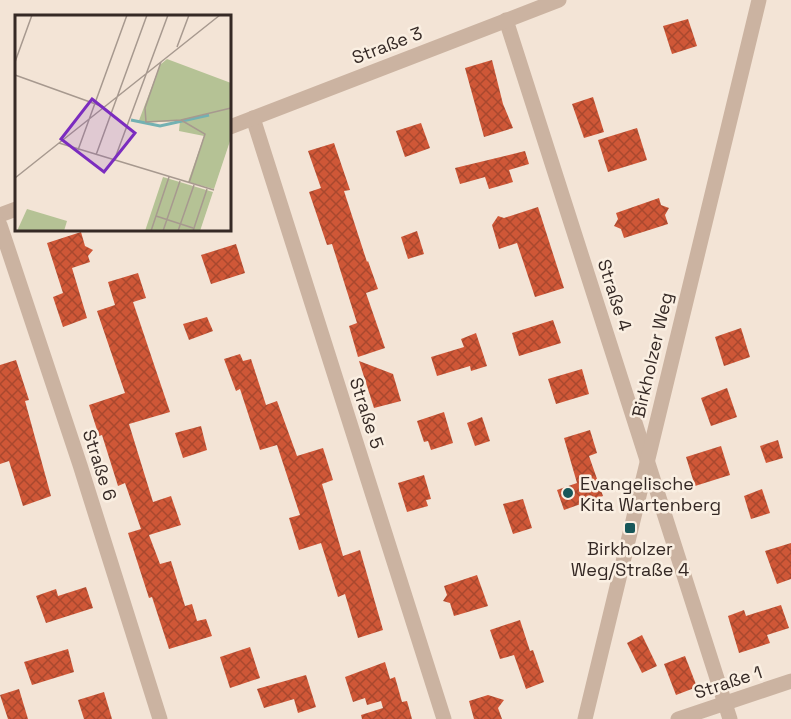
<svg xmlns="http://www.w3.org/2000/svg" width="791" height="719" viewBox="0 0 791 719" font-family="'Space Grotesk',sans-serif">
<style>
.building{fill:url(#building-cross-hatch)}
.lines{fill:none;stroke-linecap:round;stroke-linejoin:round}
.minor{stroke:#cbb3a1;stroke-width:15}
.poi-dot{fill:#175759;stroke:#faefe2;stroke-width:2}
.labels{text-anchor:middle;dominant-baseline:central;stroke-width:5;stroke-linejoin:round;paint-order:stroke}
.street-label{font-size:18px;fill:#352925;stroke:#faefe2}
.poi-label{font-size:18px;fill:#352925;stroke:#faefe2;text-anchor:start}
.inset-river{fill:none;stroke:#73b1b2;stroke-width:3}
.inset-road{fill:none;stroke:#a7998f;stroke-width:1.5}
.view{fill:#7b2cbf;fill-opacity:0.15;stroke:#7b2cbf;stroke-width:3}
.inset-edge{fill:none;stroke:#352925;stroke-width:3}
</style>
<defs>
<pattern id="building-cross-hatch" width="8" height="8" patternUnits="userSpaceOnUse" patternTransform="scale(1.5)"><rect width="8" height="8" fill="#cf5737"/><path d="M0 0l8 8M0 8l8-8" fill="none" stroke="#a9482e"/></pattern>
</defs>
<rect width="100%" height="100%" fill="#f3e4d6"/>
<g class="building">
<polygon points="688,19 697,46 672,54 663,26"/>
<polygon points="492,60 503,104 513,128 484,137 465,68"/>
<polygon points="593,97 604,132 584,138 572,104"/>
<polygon points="421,123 430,148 405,157 396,131"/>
<polygon points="637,128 647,160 608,172 598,140"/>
<polygon points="334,143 350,190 344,191 367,262 368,261 378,289 366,293 385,348 358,357 349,326 357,323 332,244 327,245 309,192 321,188 308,151"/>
<polygon points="525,151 529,164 509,170 513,182 489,189 485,177 460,184 455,168"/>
<polygon points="659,198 661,205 669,208 665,215 668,224 624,238 621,229 614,226 618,219 616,213"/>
<polygon points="538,207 564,288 535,297 517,243 499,249 492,225 498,216 504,218"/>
<polygon points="417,231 424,254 408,259 401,237"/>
<polygon points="81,232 85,246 93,250 88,256 90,262 72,268 87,318 63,327 53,297 63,293 47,243"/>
<polygon points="236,244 245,273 211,284 201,255"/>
<polygon points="138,273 146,298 133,302 170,412 129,424 153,502 171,496 181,525 149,535 160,564 171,561 185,606 192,604 197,621 206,619 212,636 169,649 152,597 149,598 128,533 141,529 125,483 118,486 102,435 99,436 89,405 125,393 97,311 115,305 108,282"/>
<polygon points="207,317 213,331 189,340 183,324"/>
<polygon points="553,320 561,343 519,356 512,333"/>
<polygon points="741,328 750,357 724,366 715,337"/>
<polygon points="476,333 487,366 471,371 470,366 437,376 431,357 464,347 461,339"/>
<polygon points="240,354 243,361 251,359 266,405 277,401 297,456 323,448 333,480 322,484 343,556 360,550 383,630 358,638 345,594 338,597 321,543 299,550 289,518 300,515 277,445 260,450 240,389 236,391 224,359"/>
<polygon points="16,360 29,400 25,401 51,496 23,506 9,461 0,464 0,365"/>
<polygon points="359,361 393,374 401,401 374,408"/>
<polygon points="582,369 589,394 556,404 548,379"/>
<polygon points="727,388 737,417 711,426 701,398"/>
<polygon points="444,412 453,443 431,450 428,441 424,442 417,421"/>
<polygon points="482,417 490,441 475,446 467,423"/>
<polygon points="201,426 207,450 183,458 175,433"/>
<polygon points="590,430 597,453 589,456 603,496 564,510 557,490 577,483 564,438"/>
<polygon points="778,440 783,458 766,463 760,446"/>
<polygon points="721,446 730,475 695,486 686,457"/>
<polygon points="424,475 431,499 426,500 428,506 407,512 398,483"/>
<polygon points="762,489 770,513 751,519 744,496"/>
<polygon points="523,499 532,528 513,534 503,504"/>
<polygon points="791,543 791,579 777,584 765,551"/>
<polygon points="477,575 488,606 454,616 450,603 443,601 447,595 444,586"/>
<polygon points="86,587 93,608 46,623 36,596 56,589 58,596"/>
<polygon points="781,605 789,628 767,635 770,643 739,653 728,616 744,610 746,616"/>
<polygon points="520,620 530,651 533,650 544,682 526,689 514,655 500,659 490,630"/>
<polygon points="642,635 657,666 642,673 627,643"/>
<polygon points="250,647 260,678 230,688 220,657"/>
<polygon points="68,649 74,672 32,685 24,662"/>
<polygon points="685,656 697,687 676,695 664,664"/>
<polygon points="385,662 390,679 395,677 402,702 407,701 412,719 362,719 361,715 383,708 381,701 367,705 365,698 353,702 345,677"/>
<polygon points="306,675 316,707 298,713 294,699 264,708 257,689"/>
<polygon points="19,689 28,719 8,719 0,695"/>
<polygon points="104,692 112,719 84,719 78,700"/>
<polygon points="488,695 504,700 498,708 502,719 474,719 469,701"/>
</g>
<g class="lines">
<g class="minor">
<polyline points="506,20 730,719"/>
<polyline points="253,118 444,719"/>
<polyline points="230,127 559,0"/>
<polyline points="0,215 16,209"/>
<polyline points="0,225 80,465 160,719"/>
<polyline points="585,719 759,0"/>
<polyline points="678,719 791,681"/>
</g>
</g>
<g class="poi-dot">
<circle cx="568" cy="493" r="6"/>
<rect x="624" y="522" width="12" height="12" rx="3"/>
</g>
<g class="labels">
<g class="street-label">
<text transform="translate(387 45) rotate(-21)">Straße 3</text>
<text transform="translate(615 295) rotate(72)">Straße 4</text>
<text transform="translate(652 355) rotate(-77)">Birkholzer Weg</text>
<text transform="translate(367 413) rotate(72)">Straße 5</text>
<text transform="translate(100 465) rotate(72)">Straße 6</text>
<text transform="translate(728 682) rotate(-18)">Straße 1</text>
</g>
<g class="poi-label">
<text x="580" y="483">Evangelische<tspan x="580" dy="21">Kita Wartenberg</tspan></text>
<text x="630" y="548" text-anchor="middle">Birkholzer<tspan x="630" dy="21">Weg/Straße 4</tspan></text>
</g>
</g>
<g transform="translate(15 15)">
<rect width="216" height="216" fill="#f3e4d6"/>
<path d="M12 194 52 206 49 216H2Z" fill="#b5c295"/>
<path d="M152 44 216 68V123L199 174 173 167 189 121 164 116 165 106 123 108 145 50ZM148 162 198 177 185 216H130Z" fill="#b5c295"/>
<path class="inset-river" d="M116 105 145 111 194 100"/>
<path class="inset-road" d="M162 32 174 0M0 47 17 0M146 47 130 93 131 107 166 105 216 93M0 60 89 92M166 105 190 119 174 168M44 128 199 175M63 135 112 0M81 140 132 0M99 146 153 0M0 163 205 0M141 201 178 213M136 216 154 162M148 216 165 166M163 216 179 170M178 216 192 174"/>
<path class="view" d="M77 84 120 118 89 157 46 124Z"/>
<rect width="216" height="216" class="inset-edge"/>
</g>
</svg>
